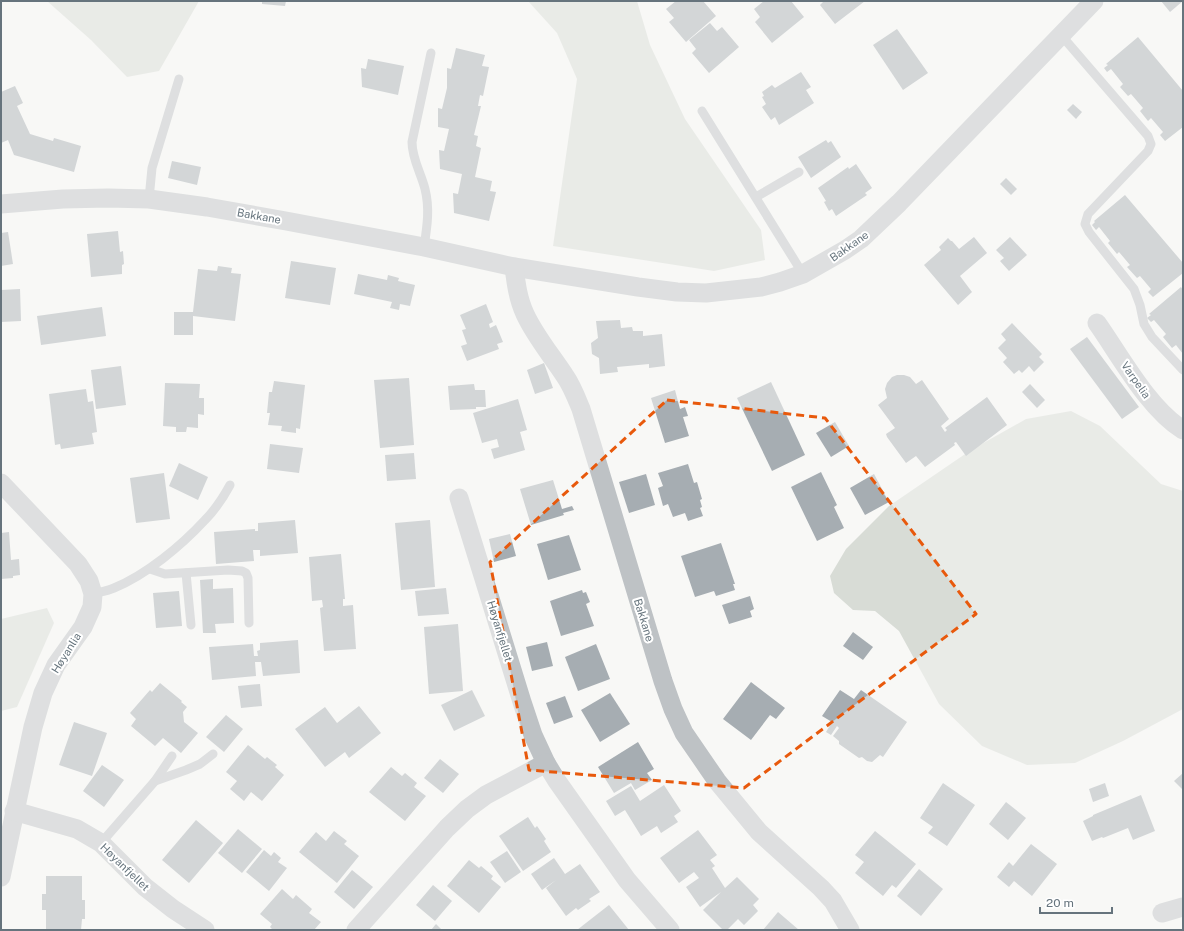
<svg xmlns="http://www.w3.org/2000/svg" width="1184" height="931" viewBox="0 0 1184 931" font-family="'Public Sans',sans-serif">
<style>
.green{fill:#d8dcd6}
.building{fill:#a6adb2}
.lines{fill:none;stroke-linecap:round;stroke-linejoin:round}
.lane{stroke:#bec2c5;stroke-width:9}
.street{stroke:#bec2c5;stroke-width:19}
.marked{fill:none;stroke:#e8590c;stroke-width:3;stroke-dasharray:8 5;stroke-linejoin:round}
.labels{text-anchor:middle;dominant-baseline:central;stroke-width:4;stroke-linejoin:round;paint-order:stroke}
.street-label{font-size:11px;fill:#66747d;stroke:#fff}
</style>
<rect width="100%" height="100%" fill="#f8f8f6"/>
<g class="green">
<polygon points="47,1 199,1 159,71 127,77 91,40"/>
<polygon points="528,1 637,1 650,45 685,119 761,230 765,260 714,271 553,246 577,79 557,33"/>
<polygon points="1071,411 1100,426 1161,484 1183,491 1183,709 1123,741 1075,763 1027,765 982,746 939,704 899,631 875,611 853,610 834,593 830,576 846,549 889,506 971,450 1026,419"/>
<polygon points="47,608 54,623 17,707 1,711 1,619"/>
</g>
<g class="building">
<polygon points="262,1 286,1 285,6 262,4"/>
<polygon points="676,1 703,1 716,16 686,42 669,22 674,18 666,9"/>
<polygon points="764,1 791,1 804,17 772,43 755,22 760,17 754,9"/>
<polygon points="824,1 842,1 843,2 865,1 835,24 820,5"/>
<polygon points="1161,1 1183,1 1170,12"/>
<polygon points="710,23 717,31 722,27 739,47 709,73 692,53 696,49 689,40"/>
<polygon points="897,29 928,73 903,90 873,45"/>
<polygon points="1138,37 1183,91 1183,127 1165,141 1160,135 1163,132 1151,118 1148,121 1140,111 1143,108 1131,94 1128,96 1120,87 1123,84 1111,69 1107,72 1104,68 1108,65 1106,64"/>
<polygon points="456,48 485,55 482,66 489,67 483,96 480,95 478,106 481,106 474,135 478,136 476,146 481,148 475,177 492,181 490,191 496,192 489,221 454,213 453,193 458,194 462,174 440,169 439,150 444,151 449,129 438,127 438,108 442,109 447,88 447,68 451,69"/>
<polygon points="368,59 404,66 398,95 362,87 361,68 366,69"/>
<polygon points="801,72 811,87 806,90 814,103 779,125 775,117 771,120 762,107 766,104 762,97 764,96 762,92 772,85 775,88"/>
<polygon points="15,86 23,103 17,106 30,134 53,141 54,138 81,146 74,172 14,155 8,140 1,143 1,92"/>
<polygon points="1073,104 1082,112 1076,119 1067,110"/>
<polygon points="826,140 828,143 831,141 841,157 811,178 798,157"/>
<polygon points="172,161 201,167 197,185 168,178"/>
<polygon points="856,164 872,188 865,193 867,195 836,216 832,209 829,211 824,202 826,201 818,188 848,167 849,169"/>
<polygon points="1006,178 1017,189 1011,195 1000,184"/>
<polygon points="1125,195 1183,263 1183,273 1153,297 1148,292 1151,289 1140,276 1137,278 1127,267 1130,265 1119,252 1117,254 1108,243 1110,241 1099,227 1096,230 1092,225 1095,222 1094,221"/>
<polygon points="118,231 120,252 123,251 124,264 122,265 122,274 91,277 87,234"/>
<polygon points="8,232 13,264 1,266 1,233"/>
<polygon points="974,237 987,253 960,276 972,292 958,305 924,265 941,250 939,247 948,238 951,241 952,241 959,249"/>
<polygon points="1010,237 1027,255 1009,271 1000,261 1004,258 996,250"/>
<polygon points="291,261 336,268 330,305 285,298"/>
<polygon points="218,266 232,268 231,273 241,274 235,321 193,316 193,335 174,335 174,312 193,312 198,269 217,271"/>
<polygon points="358,274 387,280 388,275 399,278 398,281 415,285 410,306 400,304 399,310 390,308 392,302 354,294"/>
<polygon points="1181,287 1183,290 1183,354 1176,345 1172,348 1163,337 1166,334 1154,320 1151,322 1147,318 1151,315 1149,314"/>
<polygon points="20,289 21,321 1,322 1,290"/>
<polygon points="486,304 493,322 489,324 490,328 496,325 503,342 497,344 499,349 467,361 461,346 467,344 462,330 466,329 460,315"/>
<polygon points="102,307 106,336 41,345 37,316"/>
<polygon points="620,320 621,328 632,327 633,331 643,331 643,336 662,334 665,366 649,368 649,364 617,367 618,372 600,374 599,358 592,354 591,343 598,338 596,321"/>
<polygon points="1012,323 1042,354 1039,357 1044,362 1034,372 1029,366 1022,373 1019,370 1014,374 1003,362 1007,358 998,348 1006,340 1001,334"/>
<polygon points="1087,337 1139,407 1122,419 1070,349"/>
<polygon points="544,363 553,388 535,394 527,370"/>
<polygon points="121,366 126,405 96,409 91,370"/>
<polygon points="897,375 904,375 910,377 916,384 922,380 949,419 941,426 945,432 947,430 945,428 987,397 1007,425 966,456 956,442 954,443 955,445 925,467 916,456 906,463 887,437 886,434 895,428 878,405 887,398 885,389 887,383 892,377"/>
<polygon points="409,378 414,445 380,448 374,380"/>
<polygon points="274,381 305,385 300,429 296,428 296,433 281,431 282,426 268,425 270,413 267,413 269,392 272,392"/>
<polygon points="771,382 805,455 772,471 737,398"/>
<polygon points="165,383 200,384 199,398 204,398 204,415 198,414 198,428 187,427 186,432 176,432 176,427 163,426"/>
<polygon points="474,384 475,390 485,390 486,407 476,407 476,409 450,410 448,386"/>
<polygon points="1030,384 1045,400 1037,408 1022,392"/>
<polygon points="86,389 88,402 93,401 97,432 92,433 94,444 61,449 60,444 55,445 49,394"/>
<polygon points="675,390 680,409 685,407 688,416 683,417 689,436 665,443 651,398"/>
<polygon points="518,399 527,430 520,432 525,450 494,459 491,449 499,447 497,439 482,443 473,413"/>
<polygon points="835,422 849,446 831,457 816,433"/>
<polygon points="270,444 303,448 299,473 267,469"/>
<polygon points="414,453 416,479 387,481 385,455"/>
<polygon points="179,463 208,477 198,500 169,486"/>
<polygon points="688,464 694,483 697,482 702,499 700,500 702,507 700,508 703,516 688,521 685,513 673,517 668,504 663,506 658,488 663,486 658,473"/>
<polygon points="821,472 837,505 834,507 844,528 817,541 791,487"/>
<polygon points="164,473 170,519 136,523 130,478"/>
<polygon points="646,474 655,505 629,513 619,482"/>
<polygon points="874,474 889,502 865,515 850,488"/>
<polygon points="553,480 562,509 572,506 574,510 563,513 564,515 531,525 520,489"/>
<polygon points="295,520 298,553 260,556 260,550 253,550 254,561 216,564 214,532 255,529 255,531 258,531 258,523"/>
<polygon points="430,520 435,587 401,590 395,523"/>
<polygon points="9,532 11,560 19,559 20,575 13,576 13,578 1,579 1,533"/>
<polygon points="510,534 516,556 494,562 489,539"/>
<polygon points="569,535 581,570 548,580 537,544"/>
<polygon points="721,543 735,584 733,584 735,590 716,596 714,591 695,597 681,556"/>
<polygon points="341,554 345,599 343,599 343,606 353,605 356,649 324,651 320,608 323,607 322,600 312,601 309,557"/>
<polygon points="213,579 213,589 233,588 234,623 215,624 216,633 203,633 200,580"/>
<polygon points="446,588 449,614 418,616 415,591"/>
<polygon points="582,590 583,593 586,592 590,602 586,604 594,626 561,636 550,601"/>
<polygon points="179,591 182,626 156,628 153,593"/>
<polygon points="750,596 754,609 750,611 752,617 729,624 722,605"/>
<polygon points="458,624 463,691 429,694 424,627"/>
<polygon points="853,632 873,647 863,660 843,646"/>
<polygon points="298,640 300,673 263,676 261,662 255,662 256,676 212,680 209,647 253,644 254,656 258,656 257,651 260,650 260,643"/>
<polygon points="547,642 553,666 532,671 526,647"/>
<polygon points="596,644 610,679 578,691 565,657"/>
<polygon points="751,682 785,708 776,719 770,715 751,740 723,719"/>
<polygon points="160,683 182,701 181,702 187,707 183,712 184,722 198,733 181,753 163,738 155,746 131,726 136,719 130,713 150,690 152,692"/>
<polygon points="260,684 262,706 241,708 238,686"/>
<polygon points="472,690 485,716 454,731 441,705"/>
<polygon points="840,690 854,699 861,690 907,722 883,757 880,755 872,762 867,761 862,757 859,758 839,744 839,741 833,736 839,728 837,726 831,735 826,732 832,722 822,716"/>
<polygon points="610,693 630,724 600,742 581,710"/>
<polygon points="565,696 573,717 554,724 546,703"/>
<polygon points="359,706 381,733 349,758 345,752 325,767 295,729 325,707 337,723"/>
<polygon points="226,715 243,729 224,752 206,737"/>
<polygon points="74,722 107,733 92,776 59,765"/>
<polygon points="638,742 654,769 647,773 652,780 635,790 631,783 614,793 598,767"/>
<polygon points="248,745 265,759 267,757 277,765 275,767 284,775 262,801 251,792 244,801 230,789 237,781 226,772"/>
<polygon points="440,759 459,774 443,793 424,778"/>
<polygon points="102,765 124,780 104,807 83,791"/>
<polygon points="391,767 402,776 405,773 417,783 414,787 426,796 405,821 369,792"/>
<polygon points="1183,773 1183,790 1174,781"/>
<polygon points="943,783 975,805 947,846 928,833 933,827 920,818"/>
<polygon points="1105,783 1109,796 1093,802 1089,789"/>
<polygon points="664,785 681,811 674,816 678,822 661,833 657,826 641,836 625,810 615,816 606,801 631,786 640,801"/>
<polygon points="1141,795 1155,831 1133,840 1128,828 1103,838 1102,837 1092,841 1083,821 1093,816 1093,815"/>
<polygon points="1006,802 1026,818 1008,840 989,824"/>
<polygon points="528,817 535,828 537,826 546,839 544,841 551,852 523,871 499,836"/>
<polygon points="196,820 223,843 189,883 162,860"/>
<polygon points="238,829 262,849 242,873 218,853"/>
<polygon points="698,830 717,855 710,860 715,866 712,868 725,888 737,877 759,899 753,905 758,911 744,925 738,919 727,930 723,930 703,910 721,892 700,907 686,887 699,878 694,872 679,883 660,858"/>
<polygon points="334,831 347,841 344,844 359,856 337,883 299,852 316,832 326,841"/>
<polygon points="875,831 916,864 896,888 892,885 883,896 855,873 864,862 855,855"/>
<polygon points="1031,844 1057,864 1032,896 1014,881 1009,887 997,877 1009,862 1013,866"/>
<polygon points="264,850 271,856 274,852 281,858 278,862 287,868 269,891 246,872"/>
<polygon points="507,851 521,872 505,883 490,862"/>
<polygon points="554,858 565,874 580,864 600,892 589,899 591,901 578,910 576,908 566,916 546,888 556,880 542,890 531,874"/>
<polygon points="469,860 479,868 481,866 493,876 491,879 501,887 479,913 447,886"/>
<polygon points="919,869 943,889 921,916 897,896"/>
<polygon points="352,870 373,887 354,909 334,892"/>
<polygon points="46,876 82,876 82,900 85,900 85,919 82,919 81,930 46,930 46,910 42,910 42,894 46,894"/>
<polygon points="433,885 452,901 435,921 416,905"/>
<polygon points="282,889 293,899 296,895 312,909 309,913 321,922 314,930 273,930 270,927 272,924 260,914"/>
<polygon points="609,905 629,930 577,930"/>
<polygon points="778,912 799,930 763,930"/>
<polygon points="436,924 442,930 431,930"/>
</g>
<g class="lines">
<g class="lane">
<polyline points="1061,35 1148,136 1151,144 1148,151 1088,214 1085,224 1089,232 1134,289 1140,305 1144,324 1152,337 1183,370"/>
<polyline points="702,111 803,274"/>
<polyline points="756,197 799,172"/>
<polyline points="149,199 152,168 179,79"/>
<path d="M424 247C427 227 430 209 425 189 421 173 412 159 412 142L431 53"/>
<polyline points="150,569 165,574 228,570 242,571 246,573 248,578 249,623"/>
<polyline points="186,573 191,625"/>
<path d="M93 594C100 592 107 591 114 588 146 575 181 546 205 520 215 510 223 498 230 485"/>
<polyline points="155,781 186,770 200,764 213,754"/>
<polyline points="101,843 155,781 172,756"/>
</g>
<g class="street">
<polyline points="1,204 63,199 108,198 149,199 207,207 286,221 424,247 514,267 638,287 677,292 706,293 761,287 780,282 803,274 845,250 861,239 899,203 1094,1"/>
<path d="M514 267C516 283 518 299 525 314 535 336 552 356 565 376 572 386 576 397 581 409L663 681 673 709 684 733 717 781 759 832 821 888 833 901 850 930"/>
<path d="M1097 323C1121 357 1148 408 1183 430"/>
<polyline points="1,483 78,564 89,581 93,594 92,607 83,627 56,665 43,693 33,727 1,877"/>
<polyline points="459,498 522,702 533,735 546,763 557,781 627,880 670,930"/>
<polyline points="14,811 77,829 101,843 145,887 173,909 205,930"/>
<polyline points="1162,913 1183,907"/>
<polyline points="356,930 447,828 467,809 486,795 546,763"/>
</g>
</g>
<path d="M0 0H1184V931H0ZM667 400 825 418 976 614 744 788 529 770 490 562Z" fill="#f8f8f6" fill-opacity=".55" fill-rule="evenodd"/>
<path class="marked" d="M667 400 825 418 976 614 744 788 529 770 490 562Z"/>
<g class="labels">
<g class="street-label">
<text transform="translate(259 216) rotate(10)">Bakkane</text>
<text transform="translate(849 246) rotate(-35)">Bakkane</text>
<text transform="translate(1136 380) rotate(55)">Varpelia</text>
<text transform="translate(644 620) rotate(73)">Bakkane</text>
<text transform="translate(500 631) rotate(73)">Høyanfjellet</text>
<text transform="translate(66 653) rotate(-58)">Høyanlia</text>
<text transform="translate(125 867) rotate(44)">Høyanfjellet</text>
</g>
</g>
<rect width="1184" height="931" fill="none" stroke="#66747d" stroke-width="4"/>
<path d="M1040 907v6h72v-6" fill="none" stroke="#66747d" stroke-width="2"/>
<text x="1046" y="907" font-size="12" fill="#66747d" stroke="#ffffff" stroke-width="3" paint-order="stroke">20 m</text>
</svg>
